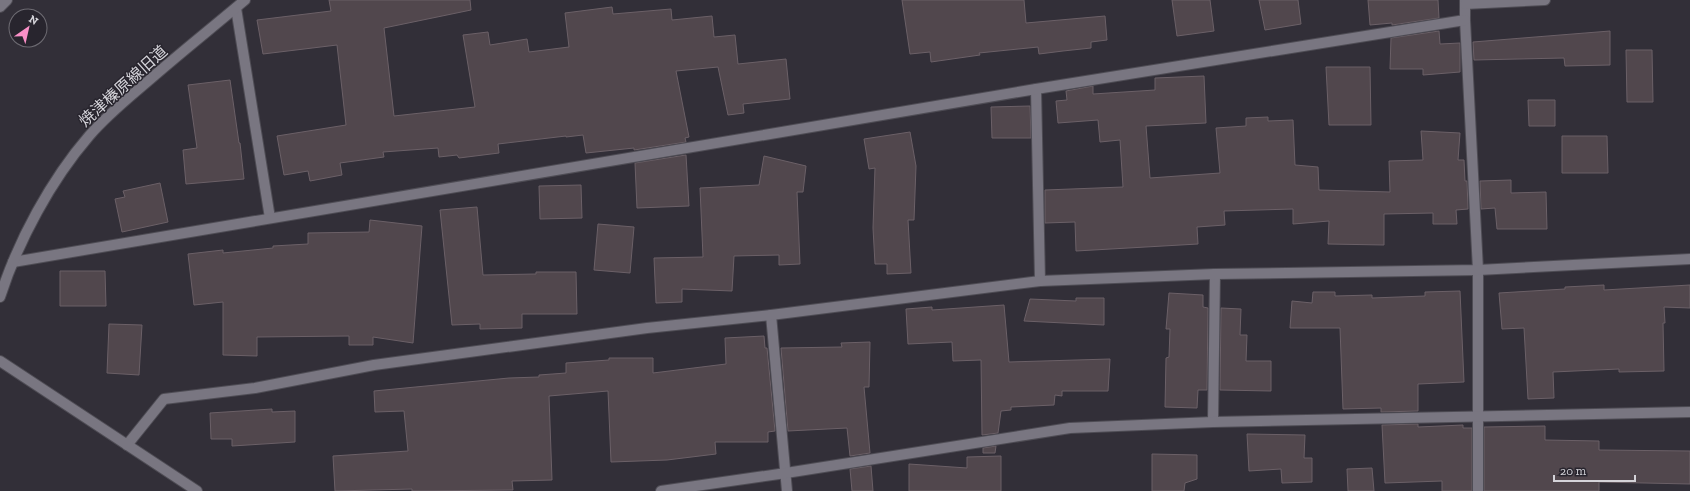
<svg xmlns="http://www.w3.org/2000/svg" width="1690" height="491" viewBox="0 0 1690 491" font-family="'Zilla Slab','Noto Sans JP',serif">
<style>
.building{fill:#51474d;stroke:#6b6067}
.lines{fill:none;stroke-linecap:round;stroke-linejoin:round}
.lane-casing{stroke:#4e4c54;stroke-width:12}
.street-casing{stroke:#4e4c54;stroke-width:12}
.secondary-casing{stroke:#4e4c54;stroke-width:12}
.lane{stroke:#797681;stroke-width:10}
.street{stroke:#797681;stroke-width:10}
.secondary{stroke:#797681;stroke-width:10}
.labels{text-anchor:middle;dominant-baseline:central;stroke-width:3;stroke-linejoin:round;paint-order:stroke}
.street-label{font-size:16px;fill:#d4d3d9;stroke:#28252e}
</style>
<rect width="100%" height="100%" fill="#322f38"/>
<g class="building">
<polygon points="329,0 470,0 471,10 384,28 394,116 475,107 463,35 488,32 490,45 527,39 529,52 569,47 565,13 612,7 613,14 671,9 672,20 712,16 714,37 735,35 738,64 786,59 790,99 743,104 744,113 728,115 718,67 676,71 689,137 685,138 686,142 634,150 634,148 586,153 583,135 566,137 566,136 498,144 499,153 459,158 457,155 439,157 438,148 383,152 384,157 340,163 342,175 310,181 308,171 284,175 277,136 346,125 337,45 263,54 257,20 331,11"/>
<polygon points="902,0 1024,0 1026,23 1105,16 1107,40 1091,42 1091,48 1063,51 1039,54 1038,47 979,53 980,55 931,62 930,52 910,54"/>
<polygon points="1172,0 1210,0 1214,31 1177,36"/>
<polygon points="1259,0 1298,0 1301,24 1265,30"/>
<polygon points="1368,0 1438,0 1439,18 1392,25 1392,23 1370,25"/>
<polygon points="1439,31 1440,44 1460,43 1460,72 1423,75 1423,69 1390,69 1391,38"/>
<polygon points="1610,31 1610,65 1565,66 1564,58 1474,60 1473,42"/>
<polygon points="1626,50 1652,50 1653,102 1627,102"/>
<polygon points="1326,67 1370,67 1371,125 1329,125"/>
<polygon points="1204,76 1206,123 1146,126 1150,178 1220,173 1216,128 1246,126 1246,118 1268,117 1268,121 1293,120 1295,165 1318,167 1319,190 1390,192 1389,161 1423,160 1421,131 1460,133 1458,160 1464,160 1465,181 1467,181 1468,209 1456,210 1457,224 1433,224 1433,213 1384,214 1384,245 1328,244 1329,221 1293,224 1293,209 1224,211 1225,225 1197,227 1198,244 1076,251 1075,222 1045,223 1045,190 1123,187 1120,140 1100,142 1098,120 1058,123 1056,101 1067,100 1066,91 1093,86 1093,94 1155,90 1155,78"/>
<polygon points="230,80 239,143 240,143 244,179 186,184 183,150 197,148 188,85"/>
<polygon points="1528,100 1555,100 1555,126 1529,126"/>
<polygon points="1030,106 1031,138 992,138 991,107"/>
<polygon points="910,132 916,166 914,220 908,220 911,273 887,274 887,264 875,264 873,228 875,168 869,169 864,139"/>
<polygon points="1562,136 1607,136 1608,173 1562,173"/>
<polygon points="686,155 689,206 637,208 635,163"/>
<polygon points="764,156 806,166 803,192 797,192 800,264 779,265 779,255 734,256 732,291 682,289 682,302 656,303 654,258 703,257 700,188 759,185"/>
<polygon points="1511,180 1511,193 1546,192 1547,229 1497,229 1495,208 1481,209 1480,181"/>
<polygon points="160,183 168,222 122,232 115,199 125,197 123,191"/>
<polygon points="581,185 582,218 540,219 539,186"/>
<polygon points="477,207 483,275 536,274 536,272 576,272 577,314 522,314 522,328 480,329 480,324 452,325 440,210"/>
<polygon points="370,220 422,226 413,343 373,337 373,345 349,345 349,336 257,337 257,356 223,355 223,302 194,305 188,254 223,250 223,253 273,248 273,246 308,244 308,233 369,232"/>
<polygon points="598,224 634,227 630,273 594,270"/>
<polygon points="60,271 105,271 106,306 60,306"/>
<polygon points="1604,285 1604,290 1690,285 1690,308 1664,307 1665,323 1663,323 1664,371 1619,372 1619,369 1553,372 1554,398 1528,399 1524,328 1502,329 1499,293 1565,289 1565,287"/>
<polygon points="1460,291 1464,382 1418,384 1418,411 1381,412 1381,408 1343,409 1340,328 1290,328 1292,301 1312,303 1313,292 1335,292 1335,296 1372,295 1372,298 1425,296 1425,292"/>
<polygon points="1169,293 1203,295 1203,307 1208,308 1207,390 1198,390 1197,408 1165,407 1166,358 1169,357 1170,329 1166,329"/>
<polygon points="1076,298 1104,298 1104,325 1024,321 1030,299 1076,301"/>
<polygon points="1004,305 1009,362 1110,359 1108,391 1062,391 1062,396 1055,395 1054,405 1011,407 1011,410 1001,411 998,433 982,435 981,360 953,361 952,342 908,344 906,309 932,307 932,310"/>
<polygon points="1221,308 1241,309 1240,335 1247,335 1246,361 1271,361 1271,391 1220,390"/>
<polygon points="109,324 142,325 139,375 107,373"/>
<polygon points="764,336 765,348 767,348 775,431 768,432 768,442 715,442 716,454 667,460 611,462 608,391 549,396 552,480 512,481 513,490 412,491 412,489 335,491 333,456 408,451 404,411 375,412 374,391 509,378 539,377 539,375 566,373 566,363 609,360 609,358 653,358 653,373 726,364 725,338"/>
<polygon points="870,342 869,387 864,387 870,453 850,456 847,428 788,431 781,348 842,347 841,343"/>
<polygon points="272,409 272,412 295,411 295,442 232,446 232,439 211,439 210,413"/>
<polygon points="1418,424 1418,427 1463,425 1463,428 1472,428 1472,491 1442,491 1442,481 1385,483 1382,425"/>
<polygon points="1545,426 1545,440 1599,441 1599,450 1690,451 1690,484 1599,482 1599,491 1484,491 1484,427"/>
<polygon points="1247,434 1305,435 1304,458 1312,458 1312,482 1282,483 1281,469 1249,471"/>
<polygon points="996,446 995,453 983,453 983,448"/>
<polygon points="1152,454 1197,455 1197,479 1185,483 1184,491 1152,491"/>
<polygon points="1001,456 1001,491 909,491 909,464 967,468 967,457"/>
<polygon points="871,466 873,491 852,491 850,469"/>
<polygon points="1372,468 1374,491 1348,491 1347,469"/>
</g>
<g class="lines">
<g class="lane-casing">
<g id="lane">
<polyline points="1036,89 1040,281"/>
<polyline points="1213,422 1215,274"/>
</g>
</g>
<g class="street-casing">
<g id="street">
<polyline points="1465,0 1465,20 1478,270 1478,491"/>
<polyline points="1465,4 1545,0"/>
<polyline points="0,7 7,0"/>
<polyline points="236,8 270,218"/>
<polyline points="13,262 1036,89 1465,20"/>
<polyline points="771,315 787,491"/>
<polyline points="127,445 164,399 255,388 374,365 647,328 771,315 1040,281 1215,274 1478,270 1690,259"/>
<polyline points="661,491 786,473 1070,428 1213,422 1690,412"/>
</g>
</g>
<g class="secondary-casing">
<g id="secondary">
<path d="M0 297C18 241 51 180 89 136 106 116 127 99 147 82 179 54 213 27 245 0"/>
<polyline points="0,361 197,491"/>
</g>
</g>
<use href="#lane" class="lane"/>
<use href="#street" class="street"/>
<use href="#secondary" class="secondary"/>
</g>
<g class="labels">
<g class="street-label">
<text transform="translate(123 86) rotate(-42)">焼津榛原線旧道</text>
</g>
</g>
<g transform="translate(28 28) rotate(34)"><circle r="19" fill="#28252e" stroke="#6d6b72"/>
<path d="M0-3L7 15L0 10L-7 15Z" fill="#fa8fc7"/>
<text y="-6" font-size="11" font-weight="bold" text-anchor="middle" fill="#d4d3d9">N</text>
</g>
<path d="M1554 475v6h81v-6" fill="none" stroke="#d4d3d9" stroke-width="2"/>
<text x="1560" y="475" font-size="12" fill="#d4d3d9" stroke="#28252e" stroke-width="3" paint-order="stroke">20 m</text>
</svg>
